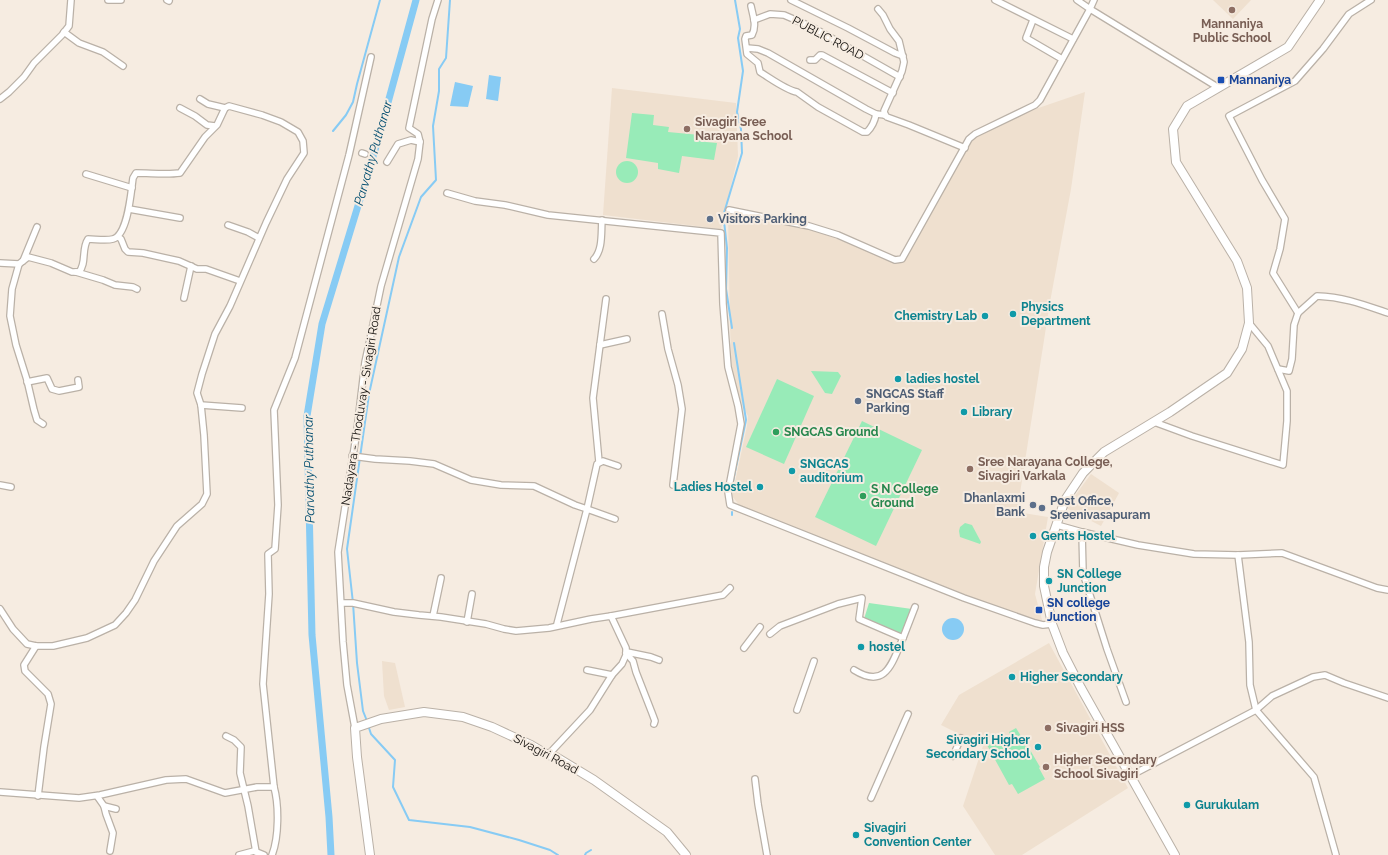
<svg xmlns="http://www.w3.org/2000/svg" width="1388" height="855" viewBox="0 0 1388 855" font-family="Raleway,sans-serif">
<style>
.built{fill:#efe0cf}
.green{fill:#98ebb8}
.water{fill:#87cbf4}
.lines{fill:none;stroke-linecap:round;stroke-linejoin:round}
.stream{stroke:#87cbf4;stroke-width:2}
.canal{stroke:#87cbf4;stroke-width:7}
.minor-casing{stroke:#bab1a7;stroke-width:8}
.secondary-casing{stroke:#bab1a7;stroke-width:10}
.minor{stroke:#fff;stroke-width:5.5}
.secondary{stroke:#fff;stroke-width:8}
.education-dot{fill:#8d6e63;stroke:#f6ece1;stroke-width:1.5}
.transit-dot{fill:#1a4fb4;stroke:#f6ece1;stroke-width:1.5}
.service-dot{fill:#5c6f8a;stroke:#f6ece1;stroke-width:1.5}
.culture-dot{fill:#0f9aa8;stroke:#f6ece1;stroke-width:1.5}
.leisure-dot{fill:#2e9e5b;stroke:#f6ece1;stroke-width:1.5}
.labels{text-anchor:middle;dominant-baseline:central;stroke-width:4;stroke-linejoin:round;paint-order:stroke}
.education-label{font-size:12px;font-weight:bold;fill:#785e54;stroke:#f6ece1;text-anchor:start}
.street-label{font-size:12px;fill:#0f0c09;stroke:#f6ece1}
.transit-label{font-size:12px;font-weight:bold;fill:#164399;stroke:#f6ece1;text-anchor:start}
.service-label{font-size:12px;font-weight:bold;fill:#4e5e75;stroke:#f6ece1;text-anchor:start}
.culture-label{font-size:12px;font-weight:bold;fill:#0d838f;stroke:#f6ece1;text-anchor:start}
.leisure-label{font-size:12px;font-weight:bold;fill:#27864d;stroke:#f6ece1;text-anchor:start}
.water-label{font-size:13px;font-style:italic;fill:#044f71;stroke:#f6ece1}
</style>
<rect width="100%" height="100%" fill="#f6ece1"/>
<g class="built">
<polygon points="1213,0 1251,0 1233,19"/>
<polygon points="612,88 736,103 738,156 721,229 603,215"/>
<polygon points="1085,92 1071,189 1050,302 1017,512 1048,517 1035,594 1042,620 1040,624 740,506 732,496 747,426 748,416 743,407 732,373 730,327 728,213 810,229 898,262 970,139 1021,114"/>
<polygon points="1091,474 1119,493 1101,526 1066,508"/>
<polygon points="1049,643 1128,788 1022,855 995,855 963,806 983,746 941,725 959,695"/>
<polygon points="382,661 395,663 405,707 389,710 384,696"/>
</g>
<g class="green">
<polygon points="632,113 654,115 653,125 669,127 668,132 700,135 706,142 717,143 714,160 682,156 679,173 658,169 658,163 626,158"/>
<circle cx="627" cy="172" r="11"/>
<polygon points="811,371 838,372 841,376 832,394 825,393"/>
<polygon points="777,379 814,396 784,464 746,447"/>
<polygon points="862,421 922,450 876,546 815,517"/>
<polygon points="965,523 972,525 981,542 980,544 960,537 959,531 960,527"/>
<polygon points="869,603 912,609 902,634 864,619"/>
<polygon points="1016,728 1021,736 1022,736 1040,767 1039,768 1045,779 1018,794 1012,784 1009,785 987,745 999,738 1003,745 1013,740 1009,732"/>
</g>
<g class="water">
<polygon points="489,75 501,77 498,101 486,99"/>
<polygon points="455,82 473,86 468,107 450,106"/>
<circle cx="953" cy="629" r="11"/>
</g>
<g class="lines">
<g class="stream">
<polyline points="333,131 346,115 353,102 357,84 380,0"/>
<polyline points="732,328 726,289 727,248 724,221 724,213 742,153 741,129 737,112 743,71 738,38 740,29 735,0"/>
<polyline points="730,495 746,420 734,343"/>
<polyline points="732,512 732,515"/>
<polyline points="367,721 363,711 357,663 353,603 347,549 369,394 399,257 421,197 436,180 433,126 439,91 439,69 446,58 450,0"/>
<polyline points="368,725 371,734 395,760 393,787 409,820 470,827 519,840 550,850 558,855"/>
<polyline points="585,855 586,853 591,850"/>
</g>
<polyline class="canal" points="331,855 329,817 312,635 307,416 322,324 375,150 416,0"/>
<g class="minor-casing">
<g id="minor">
<polyline points="108,0 121,0"/>
<polyline points="167,0 169,1"/>
<polyline points="791,0 848,28 895,53 903,56"/>
<polyline points="995,0 1073,39"/>
<polyline points="1094,0 1090,9 1219,88"/>
<path d="M751 6C753 16 757 26 752 35L746 36 745 39 747 54 758 63 760 72C770 78 786 90 797 92L818 107 863 132H867C872 127 875 120 876 114"/>
<polyline points="878,9 883,15 890,29 899,41 904,62 902,71 884,111 885,115"/>
<polyline points="754,20 770,14 784,15 812,27 900,77"/>
<polyline points="1033,20 1026,38 1062,59"/>
<polyline points="64,32 79,43 103,52 123,66"/>
<polyline points="747,48 758,49 768,53 866,109 876,114 885,115"/>
<polyline points="810,60 815,60 820,55 822,55 893,93"/>
<polyline points="0,99 9,92 24,77 34,63 62,35 69,26 71,0"/>
<polyline points="200,99 208,104 225,108"/>
<polyline points="180,108 195,116 207,125 215,126"/>
<polyline points="885,115 887,117 909,125 965,148"/>
<polyline points="362,153 365,154"/>
<polyline points="387,162 398,144 411,140 420,142"/>
<polyline points="86,174 132,188"/>
<polyline points="447,193 475,201 505,205 548,215 721,233 723,304 728,367 738,406 741,424 728,492 730,505 964,598 1035,623 1043,625 1052,624"/>
<polyline points="129,209 180,218"/>
<polyline points="729,210 809,226 838,235 895,260 902,259 969,139 975,134 1035,105 1040,100 1090,9 1077,0"/>
<polyline points="228,225 248,232 259,238"/>
<polyline points="118,237 121,239 125,249 128,252 143,253 179,261 197,269 206,269 240,281"/>
<path d="M594 259C603 250 601 232 602 220"/>
<polyline points="23,261 37,227"/>
<path d="M0 263 19 264 28 257 51 263 72 272H79C87 263 81 249 88 239 95 239 106 241 113 239 128 235 131 192 133 178L136 173C151 173 166 175 180 173L205 137 217 125 225 108 229 106 262 115 281 122 298 132 303 141 304 153 287 179 266 223 230 306 215 334 202 374 197 393 201 405 204 435 207 494 202 504 177 526 154 561 135 600 126 613 115 625 87 638 53 646H36L27 644 13 629 0 609"/>
<polyline points="19,264 12,289 10,316 16,345 27,380 34,410 37,420 43,424"/>
<polyline points="76,272 103,280 115,285 133,287 137,289"/>
<polyline points="184,298 191,266"/>
<polyline points="1298,313 1273,273 1280,249 1285,219 1262,180 1229,116 1295,81 1323,49 1349,14 1371,0"/>
<polyline points="662,314 668,349 678,385 682,409 673,485"/>
<polyline points="600,345 627,339"/>
<path d="M1278 369 1289 371 1292 359 1294 325 1298 313 1317 296C1344 297 1362 304 1388 313"/>
<polyline points="27,382 47,378 52,389 59,391 79,387 78,380"/>
<polyline points="201,405 242,408"/>
<polyline points="1154,422 1192,436 1283,465 1287,421 1287,391 1268,346 1249,323"/>
<polyline points="352,456 375,459 410,461 434,464 471,480 501,485 534,486 575,505 587,509 597,464 603,461 618,466"/>
<polyline points="599,462 593,398 606,299"/>
<polyline points="0,485 11,487"/>
<polyline points="1057,525 1082,532 1138,545 1194,554 1238,555 1282,553 1377,588 1388,590"/>
<polyline points="1082,532 1083,573 1107,649 1126,702"/>
<polyline points="1238,555 1249,642 1250,685 1256,710 1314,777 1336,855"/>
<polyline points="342,603 353,603 394,612 419,615 441,617 486,624 504,629 516,631 549,628 591,619 611,616 626,648 626,655 622,664 612,675 590,710 548,755"/>
<polyline points="433,616 441,578"/>
<polyline points="611,616 723,595 730,588"/>
<polyline points="467,622 472,594"/>
<polyline points="557,624 587,509 615,519"/>
<polyline points="770,634 780,626 838,604 862,598 859,619 903,638 915,607"/>
<polyline points="36,646 24,665 25,671 48,694 51,704 44,747 38,796"/>
<polyline points="744,648 760,627"/>
<polyline points="627,652 651,657 659,660"/>
<polyline points="626,653 633,661 636,672 652,713 655,721 654,724"/>
<polyline points="587,670 612,675"/>
<path d="M854 670C886 690 892 663 903 638"/>
<polyline points="797,710 814,661"/>
<polyline points="355,728 347,685 343,642 338,552 357,430 365,362 370,339 381,286 418,159 420,142 418,134 409,128 432,19 438,0"/>
<polyline points="226,736 234,740 241,747 240,773 248,806 256,852"/>
<polyline points="953,756 961,738"/>
<polyline points="1130,776 1256,710 1272,696 1313,677 1325,675 1344,683 1388,698"/>
<polyline points="755,779 758,804 767,855"/>
<polyline points="0,792 79,798 100,795 166,780 186,779 225,793 257,787 274,787"/>
<polyline points="97,796 104,806 116,809"/>
<polyline points="871,798 908,714"/>
<polyline points="104,806 106,814 113,833 110,851"/>
<polyline points="239,855 254,851 264,855"/>
<path d="M272 855C279 837 279 805 274 787L263 684 269 594 268 554 275 549 278 505 274 410 295 358 349 155 371 57"/>
</g>
</g>
<g class="secondary-casing">
<g id="secondary">
<polyline points="370,855 357,757 355,728 381,719 424,712 463,717 492,727 531,745 548,755 556,757 594,780 667,832 686,855"/>
<polyline points="1175,855 1081,688 1063,653 1052,624 1044,586 1044,567 1047,552 1065,500 1083,473 1104,452 1170,412 1227,373 1242,349 1249,323 1247,288 1237,261 1176,162 1173,129 1187,106 1288,47 1320,0"/>
</g>
</g>
<use href="#minor" class="minor"/>
<use href="#secondary" class="secondary"/>
</g>
<g class="education-dot">
<circle cx="1232" cy="10" r="4"/>
<circle cx="687" cy="129" r="4"/>
<circle cx="970" cy="469" r="4"/>
<circle cx="1048" cy="728" r="4"/>
<circle cx="1046" cy="767" r="4"/>
</g>
<g class="transit-dot">
<rect x="1217" y="76" width="8" height="8" rx="2"/>
<rect x="1035" y="606" width="8" height="8" rx="2"/>
</g>
<g class="service-dot">
<circle cx="710" cy="219" r="4"/>
<circle cx="858" cy="401" r="4"/>
<circle cx="1033" cy="505" r="4"/>
<circle cx="1042" cy="508" r="4"/>
</g>
<g class="culture-dot">
<circle cx="1013" cy="314" r="4"/>
<circle cx="985" cy="316" r="4"/>
<circle cx="898" cy="379" r="4"/>
<circle cx="964" cy="412" r="4"/>
<circle cx="792" cy="471" r="4"/>
<circle cx="760" cy="487" r="4"/>
<circle cx="1033" cy="536" r="4"/>
<circle cx="1049" cy="581" r="4"/>
<circle cx="861" cy="647" r="4"/>
<circle cx="1012" cy="677" r="4"/>
<circle cx="1038" cy="747" r="4"/>
<circle cx="1187" cy="805" r="4"/>
<circle cx="856" cy="835" r="4"/>
</g>
<g class="leisure-dot">
<circle cx="776" cy="432" r="4"/>
<circle cx="863" cy="496" r="4"/>
</g>
<g class="labels">
<g class="education-label">
<text x="1232" y="24" text-anchor="middle">Mannaniya<tspan x="1232" dy="14">Public School</tspan></text>
<text x="695" y="122">Sivagiri Sree<tspan x="695" dy="14">Narayana School</tspan></text>
<text x="978" y="462">Sree Narayana College,<tspan x="978" dy="14">Sivagiri Varkala</tspan></text>
<text x="1056" y="728">Sivagiri HSS</text>
<text x="1054" y="760">Higher Secondary<tspan x="1054" dy="14">School Sivagiri</tspan></text>
</g>
<g class="street-label">
<text transform="translate(828 38) rotate(28)">PUBLIC ROAD</text>
<text transform="translate(361 406) rotate(-81)">Nadayara - Thoduvay - Sivagiri Road</text>
<text transform="translate(546 754) rotate(28)">Sivagiri Road</text>
</g>
<g class="transit-label">
<text x="1229" y="80">Mannaniya</text>
<text x="1047" y="603">SN college<tspan x="1047" dy="14">Junction</tspan></text>
</g>
<g class="service-label">
<text x="718" y="219">Visitors Parking</text>
<text x="866" y="394">SNGCAS Staff<tspan x="866" dy="14">Parking</tspan></text>
<text x="1025" y="498" text-anchor="end">Dhanlaxmi<tspan x="1025" dy="14">Bank</tspan></text>
<text x="1050" y="501">Post Office,<tspan x="1050" dy="14">Sreenivasapuram</tspan></text>
</g>
<g class="culture-label">
<text x="1021" y="307">Physics<tspan x="1021" dy="14">Department</tspan></text>
<text x="977" y="316" text-anchor="end">Chemistry Lab</text>
<text x="906" y="379">ladies hostel</text>
<text x="972" y="412">Library</text>
<text x="800" y="464">SNGCAS<tspan x="800" dy="14">auditorium</tspan></text>
<text x="752" y="487" text-anchor="end">Ladies Hostel</text>
<text x="1041" y="536">Gents Hostel</text>
<text x="1057" y="574">SN College<tspan x="1057" dy="14">Junction</tspan></text>
<text x="869" y="647">hostel</text>
<text x="1020" y="677">Higher Secondary</text>
<text x="1030" y="740" text-anchor="end">Sivagiri Higher<tspan x="1030" dy="14">Secondary School</tspan></text>
<text x="1195" y="805">Gurukulam</text>
<text x="864" y="828">Sivagiri<tspan x="864" dy="14">Convention Center</tspan></text>
</g>
<g class="leisure-label">
<text x="784" y="432">SNGCAS Ground</text>
<text x="871" y="489">S N College<tspan x="871" dy="14">Ground</tspan></text>
</g>
<g class="water-label">
<text transform="translate(373 153) rotate(-74)">Parvathy Puthanar</text>
<text transform="translate(309 469) rotate(-91)">Parvathy Puthanar</text>
</g>
</g>
</svg>
